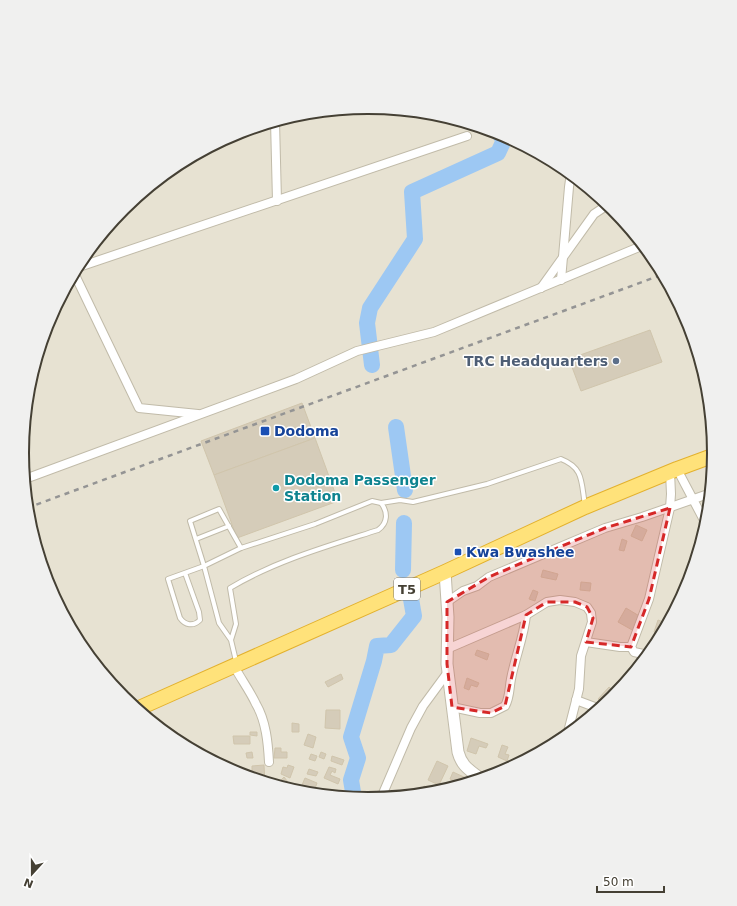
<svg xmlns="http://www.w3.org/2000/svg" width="737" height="906" viewBox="0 0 737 906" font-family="'DejaVu Sans',sans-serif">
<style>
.residential{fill:#e7e2d2}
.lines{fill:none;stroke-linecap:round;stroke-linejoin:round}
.river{stroke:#9dc8f3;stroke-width:16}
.building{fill:#d5ccb9;stroke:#d0c5ac}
.service-casing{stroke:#c1bba9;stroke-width:6}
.minor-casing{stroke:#c1bba9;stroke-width:10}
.tertiary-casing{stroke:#c1bba9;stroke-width:13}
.trunk-casing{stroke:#e3b12e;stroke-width:16}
.service{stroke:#fff;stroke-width:4}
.minor{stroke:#fff;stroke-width:8}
.tertiary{stroke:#fff;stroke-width:11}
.trunk{stroke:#ffe27a;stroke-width:14}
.rail{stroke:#949494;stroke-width:2.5;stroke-dasharray:5 5;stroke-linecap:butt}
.marked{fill:#d62828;fill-opacity:0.2;stroke:#d62828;stroke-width:3;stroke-dasharray:8 5;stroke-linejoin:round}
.service-dot{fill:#5c6f8a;stroke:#fff;stroke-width:1.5}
.transit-dot{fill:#1a4fb4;stroke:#fff;stroke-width:1.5}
.culture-dot{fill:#0f9aa8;stroke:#fff;stroke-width:1.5}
.labels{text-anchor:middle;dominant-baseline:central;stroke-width:3;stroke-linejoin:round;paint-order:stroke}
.shield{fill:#fff;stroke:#7d7971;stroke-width:1}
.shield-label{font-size:13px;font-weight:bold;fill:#454034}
.service-label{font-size:14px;font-weight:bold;fill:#4e5e75;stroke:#fff;text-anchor:end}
.transit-label{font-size:14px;font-weight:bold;fill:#164399;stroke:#fff;text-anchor:start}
.culture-label{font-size:14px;font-weight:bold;fill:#0d838f;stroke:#fff;text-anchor:start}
.rim{fill:none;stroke:#454034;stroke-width:2}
</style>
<rect width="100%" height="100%" fill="#f3f0e4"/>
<circle class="residential" cx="368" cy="453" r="345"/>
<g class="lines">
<g class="river">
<polyline points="372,365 367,323 370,308 415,239 412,192 498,153 504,140 498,132"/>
<polyline points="396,427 405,490"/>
<polyline points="403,570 404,523"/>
<polyline points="354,798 351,780 358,758 351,737 374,661 377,646 391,645 414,616 411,599"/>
</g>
</g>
<g class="building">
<polygon points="650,330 662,362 581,391 569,359"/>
<polygon points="302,403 315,438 214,475 201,441"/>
<polygon points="315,438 338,501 237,538 214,475"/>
<polygon points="636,525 647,530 642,541 631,536"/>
<polygon points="622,539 627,541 624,551 619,550"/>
<polygon points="543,570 558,574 556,580 541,577"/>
<polygon points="581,582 591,583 590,591 580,590"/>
<polygon points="533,590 538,592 535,601 529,599"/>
<polygon points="626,608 641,617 634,631 618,622"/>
<polygon points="658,620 668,624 662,635 654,632"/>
<polygon points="477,650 489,654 487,660 475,655"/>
<polygon points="341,674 343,679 328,687 325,682"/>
<polygon points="467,678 479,683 477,687 471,685 469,690 464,688"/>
<polygon points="609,687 617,694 613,699 609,696 607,699 610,701 605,705 598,699"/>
<polygon points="326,710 340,710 340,729 325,728"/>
<polygon points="292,723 299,724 299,732 292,732"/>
<polygon points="250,732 257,732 257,736 250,735"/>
<polygon points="308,734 316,737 313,748 304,745"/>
<polygon points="233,736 250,736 250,744 234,744"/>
<polygon points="471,738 488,744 486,748 479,746 476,754 467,751"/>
<polygon points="502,745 508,747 505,754 509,755 507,761 498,757"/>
<polygon points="275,748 281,748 281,752 287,752 287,758 274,758"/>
<polygon points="252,752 253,758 247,758 246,753"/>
<polygon points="321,752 326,754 324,759 319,757"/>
<polygon points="311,754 317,756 315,761 309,759"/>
<polygon points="332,756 344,760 342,765 331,761"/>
<polygon points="437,761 448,766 439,785 428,780"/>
<polygon points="264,765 265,782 252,778 252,766"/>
<polygon points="288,765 294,767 290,778 281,774 283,767 287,768"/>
<polygon points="329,767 336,769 335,773 332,771 330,775 340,779 338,784 324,778"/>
<polygon points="309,769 318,772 316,776 307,774"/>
<polygon points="453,772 466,778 463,785 450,779"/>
<polygon points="284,777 291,786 288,789 280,781"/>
<polygon points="305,778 317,783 313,794 299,792"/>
<polygon points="424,786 433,790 431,793 419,795"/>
</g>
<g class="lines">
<g class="service-casing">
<g id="service">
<path d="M381 503 400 500 413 502 487 484 561 459C584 468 581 482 585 505"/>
<polyline points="196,539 229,526"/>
<path d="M185 573 199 612 200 620C193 627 185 625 180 618L168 579 204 566 190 521 219 509 241 548"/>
<path d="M231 640 236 624 230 588C275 561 328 546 378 530 388 523 388 512 381 503L372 501 315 524 241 548 204 566 219 623 231 640 236 661"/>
</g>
</g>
<g class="minor-casing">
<g id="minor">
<polyline points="275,121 277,201"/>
<polyline points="76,268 467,136"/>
<polyline points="74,273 139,408 198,414"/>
<polyline points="561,280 569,187 571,173"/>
<polyline points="541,288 594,214 609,204"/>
<polyline points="677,469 707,526"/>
<polyline points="25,479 296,379 357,351 434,332 644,245"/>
<polyline points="447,602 463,591 477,586 489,577 605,528 642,517 711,493"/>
<polyline points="586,642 620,647 631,647"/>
<polyline points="447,649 526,615 547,602 560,600 575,602 587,607 591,613 592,622 581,656 579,689 567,736"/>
<polyline points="648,655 634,652 631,647 649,599 670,508 671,494 670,472"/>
<path d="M234 666C241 679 250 691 256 704 266 721 268 743 269 762"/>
<polyline points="576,700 600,709"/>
<path d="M452 707 480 713H491L505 706C510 697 509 689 511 679 515 657 524 637 526 615"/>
<polyline points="381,798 411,728 423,706 448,672"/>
</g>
</g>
<g class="tertiary-casing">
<path id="tertiary" d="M445 572 448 617 447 664 458 752C462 767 470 770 481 779"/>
</g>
<g class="trunk-casing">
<polyline id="trunk" points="137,709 445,572 585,507 677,469 715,455"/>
</g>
<use href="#service" class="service"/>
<use href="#minor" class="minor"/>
<use href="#tertiary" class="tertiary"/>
<use href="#trunk" class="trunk"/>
<polyline class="rail" points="27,508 664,274"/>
</g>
<path class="marked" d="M670 508 649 599 631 647 586 642 593 618 587 607 575 602H547L526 615 505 706 491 713 452 707 447 664V602L489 577 531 559 605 528Z"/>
<circle class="service-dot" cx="616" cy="361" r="4"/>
<g class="transit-dot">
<rect x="260" y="426" width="10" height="10" rx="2"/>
<rect x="454" y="548" width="8" height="8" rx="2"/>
</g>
<circle class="culture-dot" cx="276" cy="488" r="4"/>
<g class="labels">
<rect class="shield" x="394" y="578" width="26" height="22" rx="3"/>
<g class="shield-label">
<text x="407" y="589">T5</text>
</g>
<g class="service-label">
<text x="608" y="361">TRC Headquarters</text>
</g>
<g class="transit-label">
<text x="274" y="431">Dodoma</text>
<text x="466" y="552">Kwa Bwashee</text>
</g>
<g class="culture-label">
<text x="284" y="480">Dodoma Passenger<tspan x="284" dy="16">Station</tspan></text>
</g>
</g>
<path d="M0 0H737V906H0ZM29 453a339 339 0 1 1 678 0a339 339 0 1 1-678 0Z" fill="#f0f0ef" fill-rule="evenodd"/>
<path class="rim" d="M29 453a339 339 0 1 1 678 0a339 339 0 1 1-678 0Z"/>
<g transform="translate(32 874) rotate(201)" stroke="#ffffff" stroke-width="3" paint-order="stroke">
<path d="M0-3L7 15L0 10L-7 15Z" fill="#454034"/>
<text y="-6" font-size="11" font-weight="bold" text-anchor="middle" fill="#454034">N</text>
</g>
<path d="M597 886v6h67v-6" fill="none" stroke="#454034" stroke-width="2"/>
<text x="603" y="886" font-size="12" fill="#454034" stroke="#ffffff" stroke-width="3" paint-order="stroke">50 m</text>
</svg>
